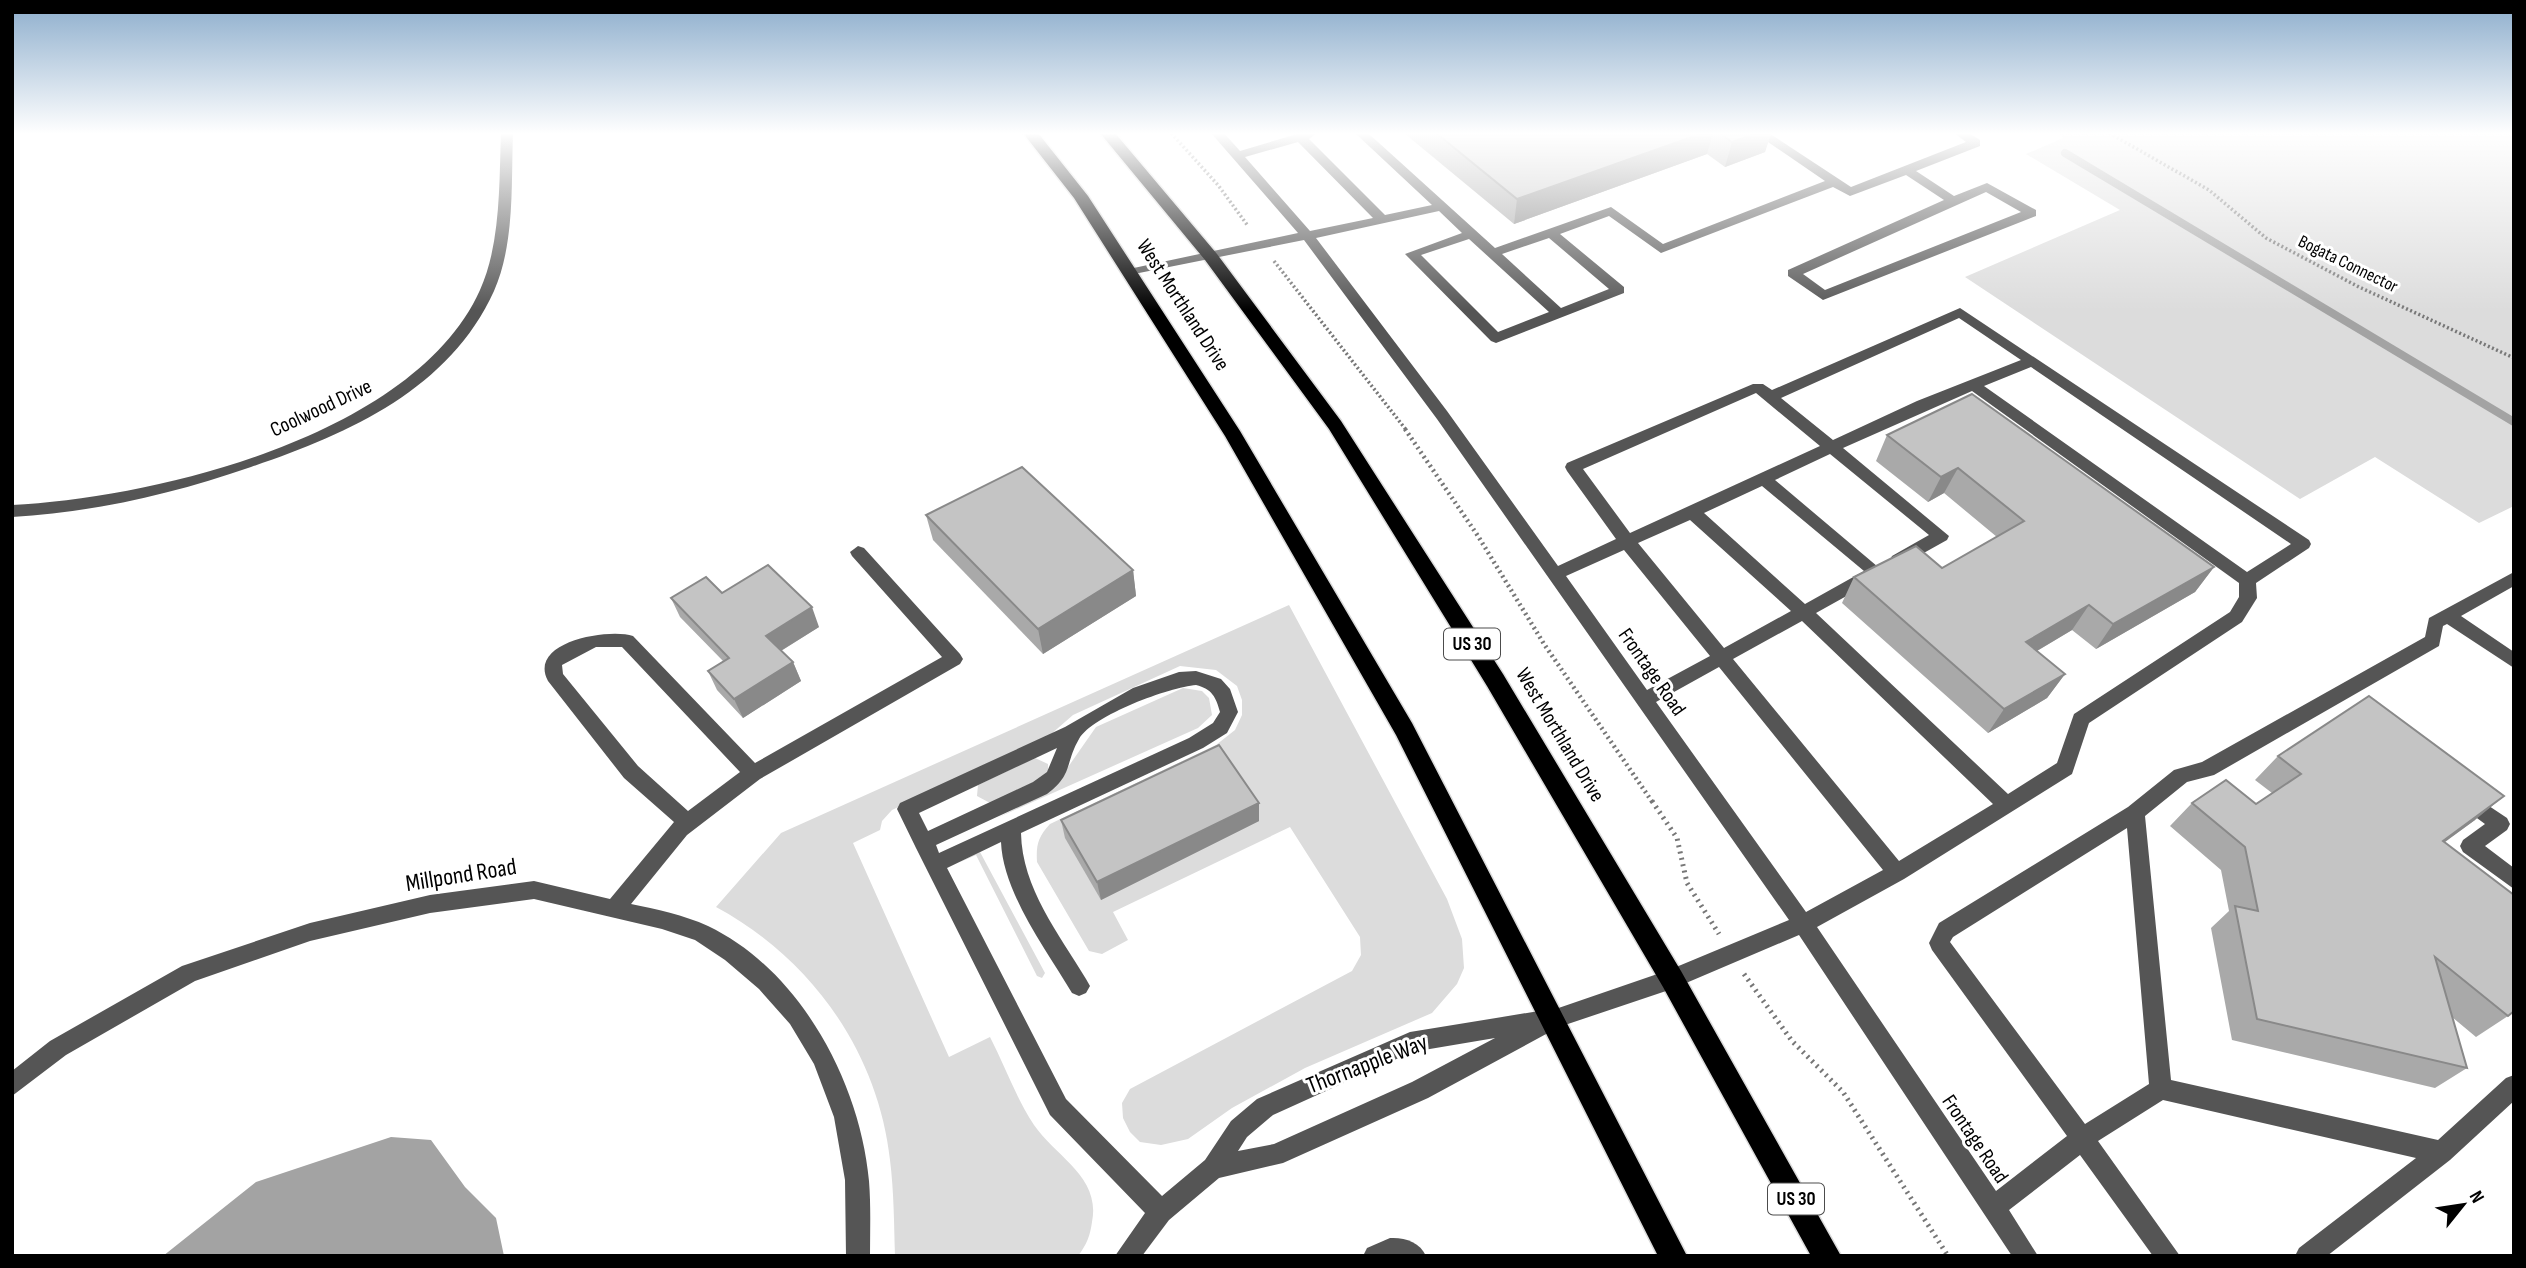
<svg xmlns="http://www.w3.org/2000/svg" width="2526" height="1268" viewBox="0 0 2526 1268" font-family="'Sofia Sans Condensed',sans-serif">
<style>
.green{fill:#dcdcdc}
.water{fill:#a3a3a3}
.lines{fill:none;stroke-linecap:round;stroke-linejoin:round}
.stream{stroke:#a3a3a3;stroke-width:8}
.highway-casing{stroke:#dbdbdb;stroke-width:3}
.path-far2{stroke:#777;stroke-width:3.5;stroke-dasharray:2 2.5;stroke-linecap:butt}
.path-far1{stroke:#777;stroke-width:4.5;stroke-dasharray:2 3.5;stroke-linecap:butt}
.path{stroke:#777;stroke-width:5;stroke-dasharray:2 4.5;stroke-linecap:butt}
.minor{fill:#555;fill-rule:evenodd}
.highway{fill:#000;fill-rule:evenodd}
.wall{fill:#a9a9a9}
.shaded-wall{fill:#898989}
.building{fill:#c4c4c4;stroke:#898989;stroke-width:2}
.labels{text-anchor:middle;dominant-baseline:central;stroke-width:6;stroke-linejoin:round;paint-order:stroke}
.far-street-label{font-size:18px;fill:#000;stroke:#fff}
.shield{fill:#fff;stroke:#4c4c4c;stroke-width:2}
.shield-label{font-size:19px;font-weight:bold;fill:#000}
.street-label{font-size:21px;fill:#000;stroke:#fff}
.near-street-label{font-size:24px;fill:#000;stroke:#fff}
</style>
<rect width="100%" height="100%" fill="#fff"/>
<g class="green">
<polygon points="2057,133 2514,133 2514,506 2479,523 2375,457 2300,499 1965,277 2120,210 2026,154 2063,138"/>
<path d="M1289 605 1447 899 1462 939 1464 968 1457 984 1432 1013 1305 1068 1232 1108 1188 1139 1161 1145 1140 1142 1130 1132 1123 1118 1122 1103 1130 1089 1352 971 1361 955 1360 937 1290 827 1113 912 1128 940 1102 954 1089 951 1037 862C1036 845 1038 837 1050 824L1216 745 1235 730 1242 715V700L1237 686 1216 670 1180 666 1073 715 1050 735 892 810 882 821 880 830 853 843 949 1057 990 1037C1005 1066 1016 1098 1034 1125 1056 1157 1101 1177 1092 1222 1090 1236 1087 1244 1078 1256H895C894 1224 894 1192 890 1160 878 1052 811 958 716 907L781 833Z"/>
<polygon points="1183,688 1202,691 1209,698 1212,715 1198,728 997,818 1052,790 1096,727"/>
<polygon points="1035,758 1048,764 1048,775 990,803 977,796 978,785"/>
<polygon points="980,852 1045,973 1042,978 1037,976 976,855 958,863"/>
</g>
<polygon class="water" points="391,1137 431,1140 465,1187 496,1218 504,1256 163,1256 256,1182"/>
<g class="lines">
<polyline class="stream" points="2065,153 2514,422"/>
<g class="highway-casing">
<g id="highway">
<polygon points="1023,133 1038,133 1088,196 1240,431 1412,723 1687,1256 1658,1256 1396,735 1225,436 1074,198"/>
<polygon points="1100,133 1115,133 1217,254 1341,421 1503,674 1681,971 1841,1256 1811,1256 1663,987 1487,686 1329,429 1205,260"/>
</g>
</g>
<g class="path-far2">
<polyline points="1171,133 1218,185 1248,226"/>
<polyline points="2109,133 2209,190 2266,238 2359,287 2514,358"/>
<polyline points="1274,261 1407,431"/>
</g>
<polyline class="path-far1" points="1405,429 1478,536 1544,644 1653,803"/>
<g class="path">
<polyline points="1652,801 1677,838 1687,883 1719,934"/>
<polyline points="1744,974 1792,1041 1843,1092 1948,1256"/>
</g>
<g class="minor">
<path d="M501 133H513C511 184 515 243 494 291 449 390 348 434 251 467 173 494 95 512 12 517V505C157 498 415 435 480 290 501 243 499 184 501 133Z"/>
<path d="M1211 133H1224L1240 151 1300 133H1317L1309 139 1385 215 1432 205 1355 133H1368L1495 248 1611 207 1663 244 1825 181 1755 133H1769L1851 187 1966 142 1954 133H1969L1980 140V146L1916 171 1954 196 1987 183 2036 210V216L1823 300 1788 276V270L1944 200 1906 175 1850 196 1833 187 1661 253 1609 216 1560 234 1624 287V293L1496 343 1491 341 1405 254 1462 233 1439 211 1316 238 1447 411 1558 566 1616 539 1567 471 1565 467 1567 463 1753 384H1763L1772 390 1960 308 2309 540 2311 544 2309 548 2256 583 2257 598 2242 622 2089 723 2072 774 1904 879 1817 927 1996 1191 2067 1136 1932 950 1929 943 1939 923 2128 807 2174 770 2202 762 2425 637 2429 618 2514 572V586L2461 616 2514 652V668L2447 624 2443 626 2439 646 2214 775 2187 782 2145 816 2171 1080 2438 1140 2506 1078 2514 1075V1101L2450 1160 2327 1256H2295L2299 1248 2416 1158 2163 1100 2098 1141 2180 1256H2153L2080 1155 2009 1210 2038 1256H2012L1799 935 1672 989 1559 1027 1428 1098 1283 1163 1219 1178 1169 1220 1142 1256H1115L1145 1213 1050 1115 916 848 897 809 900 803 1065 727 1133 688 1179 672 1196 671 1221 679 1230 689 1238 712 1227 733 1203 748 1021 833C1022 888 1059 934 1086 979L1090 986 1086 993 1079 996 1072 993C1047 951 1003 893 1001 842L947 868 1066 1099 1162 1196 1205 1160 1231 1121 1257 1099 1410 1032 1539 1011 1544 1013 1669 970 1789 920 1437 419 1304 240 1124 276V270L1129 269 1298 233ZM1298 142 1373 218 1310 231 1245 157ZM1986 192 2021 212 1825 290 1803 274ZM1549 238 1609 289 1561 308 1502 254ZM1469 239 1549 312 1498 332 1421 255ZM1959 318 2021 360 1917 401 1833 440 1781 398ZM2031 367 2291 544 2247 572 1984 386ZM1972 391 2239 583V597L2230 612 2074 714 2057 763 2008 794 1816 613 1877 579 1884 572 1775 480 1830 454 1929 535 1892 556 1890 560 1898 566 1904 564 1947 540 1949 536 1843 448ZM1756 393 1820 446 1630 533 1583 469ZM1762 486 1864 571 1805 604 1704 513ZM1690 520 1791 611 1724 648 1638 543ZM1624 550 1710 656 1647 690 1566 576ZM1802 621 1993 804 1899 861 1733 659ZM1719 667 1883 870 1806 912 1656 702ZM1196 685C1212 689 1216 697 1220 712L1213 723 1189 738 939 853 936 845 1047 794C1073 775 1065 763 1079 739 1093 715 1170 687 1196 685ZM1057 748 1047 772 1033 782 928 831 919 813ZM2127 828 2149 1084 2085 1124 1950 942 1953 937ZM1495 1038 1412 1082 1274 1144 1238 1151 1247 1137 1273 1115 1412 1052Z"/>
<path d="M858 546 864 548 960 654 963 659 960 664 760 779 687 835 631 904C656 909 684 915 708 926 800 970 860 1082 869 1181 871 1206 870 1231 870 1256H846L845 1180 834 1117 814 1064 790 1024 759 989 725 960 695 940 662 929 534 899 430 913 310 941 195 981 66 1055 12 1096V1071L50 1041 182 966 310 923 430 895 534 881 610 899 674 822 624 778 548 681C527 642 608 628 633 636L755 763 942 657 852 556 850 552ZM596 647H622L740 772 688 811 638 766 563 674 562 665Z"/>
<polygon points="2465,790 2507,818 2510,824 2507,830 2485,846 2514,868 2514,889 2463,852 2460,846 2463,840 2485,824 2458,804 2455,798 2458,792"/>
<path d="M1390 1238C1404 1237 1420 1242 1426 1256H1363L1367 1248Z"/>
</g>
<use href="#highway" class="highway"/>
</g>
<g class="wall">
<polygon points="1404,133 1771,133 1765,152 1725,167 1707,154 1514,224"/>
<polygon points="1887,435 2214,567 2195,592 2096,649 2072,630 2037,651 2065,674 2047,698 1988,733 1842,603 1854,577 1942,568 1997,537 1944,493 1928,502 1876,461"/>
<polygon points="926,515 1133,570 1136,596 1043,654 933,540"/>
<polygon points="722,593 819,627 781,651 793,662 801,681 743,718 717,690 708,671 723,661 680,617 671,598"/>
<polygon points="2278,756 2475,820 2444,842 2508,1016 2476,1037 2452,1017 2467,1068 2435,1088 2232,1040 2211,928 2229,911 2221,870 2170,826 2192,803 2256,804 2272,793 2255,780"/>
<polygon points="1061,820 1259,821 1101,900 1065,838"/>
</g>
<g class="shaded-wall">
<polygon points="1703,133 1713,133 1707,154 1514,224 1517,199"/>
<polygon points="1757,133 1771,133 1765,152 1725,167 1732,142"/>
<polygon points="1958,468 1944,493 1928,502 1941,477"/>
<polygon points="2214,567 2195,592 2096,649 2113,624"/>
<polygon points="1133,570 1136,596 1043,654 1038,629"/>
<polygon points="2089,605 2072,630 2010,667 2026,642"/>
<polygon points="812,607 819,627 774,655 766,636"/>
<polygon points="793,662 801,681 743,718 734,699"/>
<polygon points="2065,674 2047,698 1988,733 2004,709"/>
<polygon points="2504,796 2475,820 2415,864 2443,841"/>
<polygon points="1259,803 1259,821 1101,900 1097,882"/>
</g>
<g class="building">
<polygon points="1436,133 1703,133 1517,199"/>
<polygon points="1719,133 1757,133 1732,142"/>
<polygon points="1972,394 2214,567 2113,624 2089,605 2026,642 2065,674 2004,709 1854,577 1916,546 1942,568 2024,521 1958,468 1941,477 1887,435"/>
<polygon points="1022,467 1133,570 1038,629 926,515"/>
<polygon points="768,565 812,607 766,636 793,662 734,699 708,671 729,658 671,598 706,577 722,593"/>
<polygon points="2369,696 2504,796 2443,841 2514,895 2514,1011 2508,1016 2435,957 2467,1068 2257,1019 2235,906 2258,911 2245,847 2192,803 2226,780 2256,804 2301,774 2278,756"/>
<polygon points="1219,745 1259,803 1097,882 1061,820"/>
</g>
<linearGradient id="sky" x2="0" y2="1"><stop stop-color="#8cadcc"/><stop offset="0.43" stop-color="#fff"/><stop offset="1" stop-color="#fff" stop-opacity="0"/></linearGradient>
<rect width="2526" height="311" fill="url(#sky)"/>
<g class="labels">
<g class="far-street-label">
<text transform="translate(2348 264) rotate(26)">Bogata Connector</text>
</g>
<g class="shield">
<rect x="1444" y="628.5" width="56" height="31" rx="5"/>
<rect x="1768" y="1183.5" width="56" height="31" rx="5"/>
</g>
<g class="shield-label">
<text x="1472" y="644">US 30</text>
<text x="1796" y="1199">US 30</text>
</g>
<g class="street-label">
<text transform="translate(1183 305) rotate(57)">West Morthland Drive</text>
<text transform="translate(321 408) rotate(-25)">Coolwood Drive</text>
<text transform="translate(1652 672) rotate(55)">Frontage Road</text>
<text transform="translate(1560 735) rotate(59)">West Morthland Drive</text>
<text transform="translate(1975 1139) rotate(56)">Frontage Road</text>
</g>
<g class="near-street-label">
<text transform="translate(461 875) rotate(-9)">Millpond Road</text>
<text transform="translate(1367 1064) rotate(-21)">Thornapple Way</text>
</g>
</g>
<rect width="2526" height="1268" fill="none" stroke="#000000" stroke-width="28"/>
<g transform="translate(2463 1205) rotate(60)" stroke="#ffffff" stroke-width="5" paint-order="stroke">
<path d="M0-5L12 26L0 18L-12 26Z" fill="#000000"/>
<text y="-10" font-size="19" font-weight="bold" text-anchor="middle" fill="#000000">N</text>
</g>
</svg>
